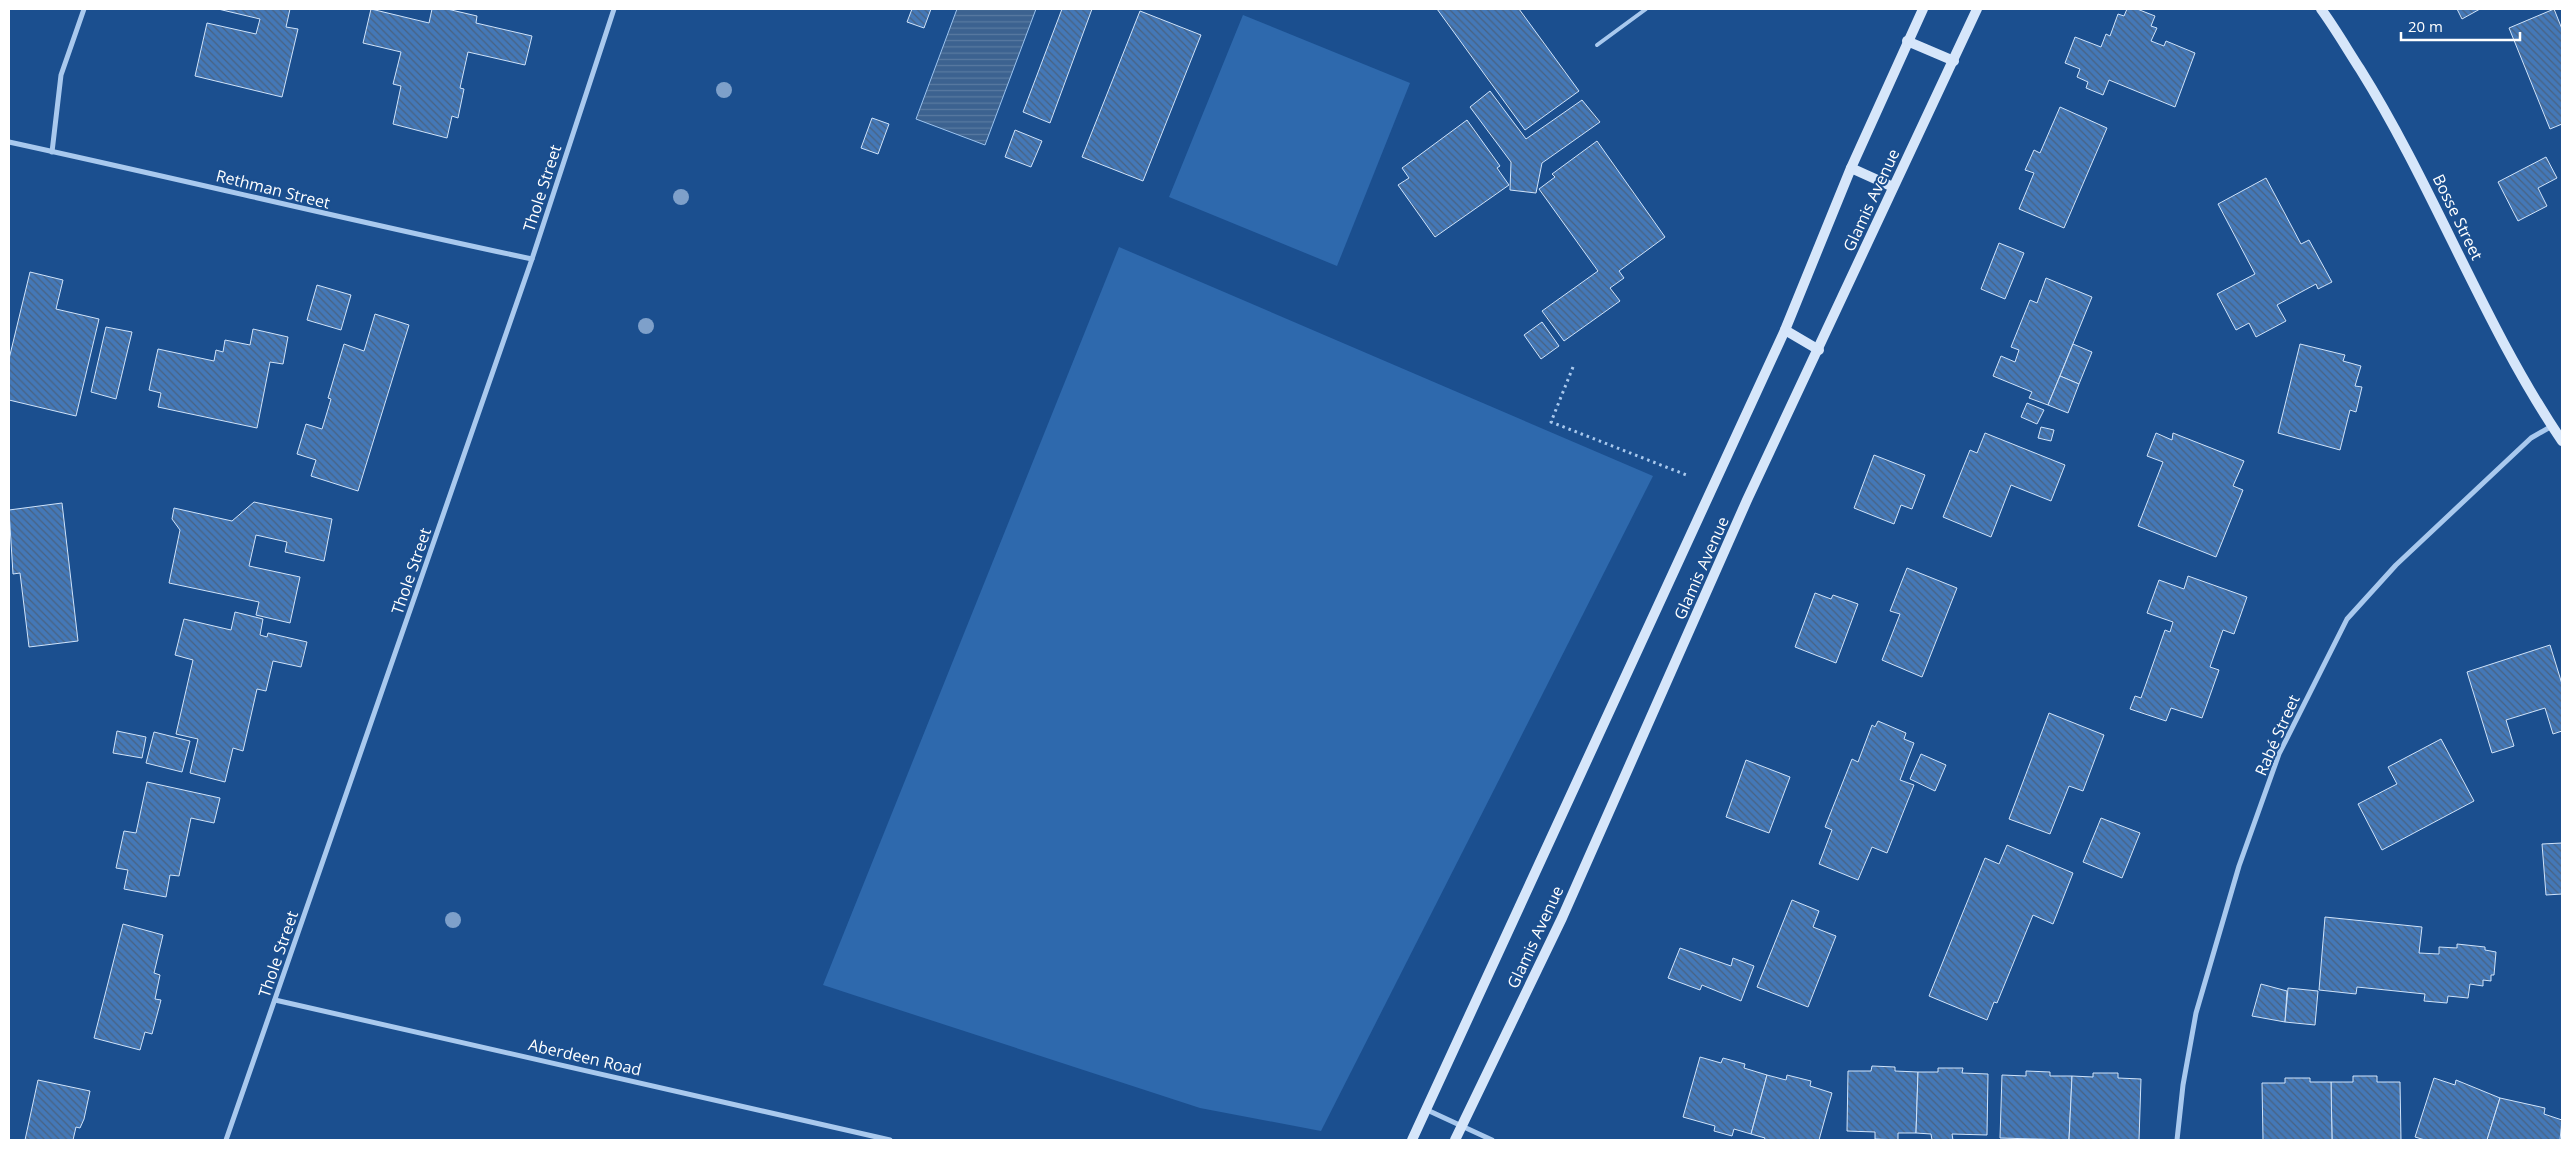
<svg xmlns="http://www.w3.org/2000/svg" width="2571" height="1149" viewBox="0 0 2571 1149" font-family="'Open Sans',sans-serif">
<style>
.grass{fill:#2e69ad}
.water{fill:url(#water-rules);stroke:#9cc4f0}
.building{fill:url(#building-back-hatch);stroke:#cfe3fa}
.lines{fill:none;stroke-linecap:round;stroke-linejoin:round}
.path{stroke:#a9c9ee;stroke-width:3;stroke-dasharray:2.5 4;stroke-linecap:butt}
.lane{stroke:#a9c9ee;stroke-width:4}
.street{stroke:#a9c9ee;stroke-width:5}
.secondary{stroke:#d6e6fa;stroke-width:10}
.tree{fill:#7ea0ca}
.labels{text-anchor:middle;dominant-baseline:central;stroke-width:4;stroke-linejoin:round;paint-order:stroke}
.street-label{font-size:16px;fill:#fff;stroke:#1b4f8f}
</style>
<defs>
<pattern id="water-rules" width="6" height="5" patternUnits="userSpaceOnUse" patternTransform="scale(1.25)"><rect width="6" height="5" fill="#3c6290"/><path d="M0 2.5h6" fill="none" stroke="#597aa1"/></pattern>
<pattern id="building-back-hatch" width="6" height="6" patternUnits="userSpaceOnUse" patternTransform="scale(1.25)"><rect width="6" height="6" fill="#4478b7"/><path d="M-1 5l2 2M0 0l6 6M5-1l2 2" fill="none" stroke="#486282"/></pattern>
</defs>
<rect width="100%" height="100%" fill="#1b4f8f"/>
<g class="grass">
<polygon points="1243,15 1410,83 1337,266 1169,197"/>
<polygon points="1119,247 1653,476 1321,1131 1200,1108 823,985"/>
</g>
<polygon class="water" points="957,9 1036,9 985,145 916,119"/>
<g class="building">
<polygon points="218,9 290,9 286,27 298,29 282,97 195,76 207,23 256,34 260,19"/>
<polygon points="371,9 429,23 432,9 447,9 477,16 476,23 532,36 525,65 468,52 460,88 464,89 458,118 452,116 447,138 393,124 401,86 393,84 401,52 363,43"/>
<polygon points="912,9 931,9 924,28 907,22"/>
<polygon points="1062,9 1092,9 1050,123 1023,112"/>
<polygon points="1437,9 1519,9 1579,91 1525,130"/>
<polygon points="2127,9 2137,9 2155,16 2151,26 2157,28 2151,41 2164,46 2166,41 2195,53 2175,107 2109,80 2103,95 2086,88 2088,82 2077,77 2080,69 2065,63 2075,37 2101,47 2106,34 2110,36 2118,14 2124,16"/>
<polygon points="2457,9 2480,9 2462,19"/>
<polygon points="2554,9 2562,29 2562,124 2550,129 2509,28"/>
<polygon points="1140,11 1201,35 1143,181 1082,157"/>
<polygon points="1490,91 1526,139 1582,100 1600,122 1542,163 1536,193 1510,190 1511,162 1470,107"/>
<polygon points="2060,107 2107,128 2064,228 2019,209 2034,173 2025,170 2034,150 2040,153"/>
<polygon points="872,118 889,124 878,154 861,148"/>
<polygon points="1467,120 1500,166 1497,168 1509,185 1435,237 1398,185 1409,178 1402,168"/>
<polygon points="1015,130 1042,141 1031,167 1005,157"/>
<polygon points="1597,141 1665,237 1619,271 1624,278 1610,288 1620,301 1564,341 1542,311 1598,271 1539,189 1555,177 1552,174"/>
<polygon points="2546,157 2557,178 2538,188 2547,206 2518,221 2498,182"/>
<polygon points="2266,178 2301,244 2309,240 2332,282 2318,289 2316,284 2277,305 2286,321 2256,337 2249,323 2236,330 2217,294 2255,274 2218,204"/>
<polygon points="1999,243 2024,253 2005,299 1981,289"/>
<polygon points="30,272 63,280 56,309 99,319 76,416 9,400 9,359"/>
<polygon points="2046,278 2092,297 2048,405 2029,398 2032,392 1993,376 2001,356 2015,362 2019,350 2011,347 2030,300 2037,303"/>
<polygon points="317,285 351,295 341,330 307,320"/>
<polygon points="375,314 409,325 358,491 311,476 316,460 297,454 306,424 322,429 331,399 328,398 344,344 364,351"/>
<polygon points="1542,322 1559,346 1541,359 1524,335"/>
<polygon points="106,327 132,332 116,399 91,392"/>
<polygon points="253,329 288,337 283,364 270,362 257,428 158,407 161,393 149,390 158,349 214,361 216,350 223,352 225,340 250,345"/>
<polygon points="2073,344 2092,352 2079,384 2060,376"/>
<polygon points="2300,344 2345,355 2343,361 2361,366 2355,386 2362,387 2356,412 2350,410 2340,450 2278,433"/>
<polygon points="2060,376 2079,384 2068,413 2048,405"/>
<polygon points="2027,403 2044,410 2037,424 2021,417"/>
<polygon points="2041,427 2054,430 2051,441 2038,438"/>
<polygon points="1985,433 2065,465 2051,501 2011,485 1991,537 1943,517 1970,450 1977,453"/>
<polygon points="2156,433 2172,440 2173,433 2244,461 2233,486 2243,490 2216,557 2138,526 2163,462 2147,456"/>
<polygon points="1874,455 1925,475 1912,509 1901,505 1894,524 1854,508"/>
<polygon points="254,502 332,519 324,561 285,552 287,542 256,535 249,566 300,577 290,623 256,615 259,602 169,583 180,530 172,519 174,508 232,521"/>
<polygon points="62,503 78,641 29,647 20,573 13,574 9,510"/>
<polygon points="1907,568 1957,588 1922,677 1882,660 1900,614 1890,611"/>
<polygon points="2188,576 2247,597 2234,634 2223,630 2210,667 2219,670 2202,718 2171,708 2166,721 2130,709 2135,696 2141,698 2165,630 2170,632 2173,622 2147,613 2159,580 2184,589"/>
<polygon points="1815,593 1831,599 1833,595 1858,604 1836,663 1795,647"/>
<polygon points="235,612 263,619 260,635 267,637 268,633 307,642 301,667 273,661 266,691 257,689 243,751 233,748 225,782 190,773 198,739 176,734 193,660 175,655 184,619 231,630"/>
<polygon points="2550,645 2562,684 2562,731 2553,734 2545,708 2506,720 2514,746 2492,753 2467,672"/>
<polygon points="2049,713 2104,735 2083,791 2069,786 2050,834 2009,819"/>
<polygon points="1878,721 1906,733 1904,739 1914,743 1900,780 1914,785 1887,853 1872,847 1858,880 1819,864 1832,830 1825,827 1852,759 1858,762 1872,725 1875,727"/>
<polygon points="117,731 146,737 142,758 113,753"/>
<polygon points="154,732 190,741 182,772 146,763"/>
<polygon points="2441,739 2474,801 2382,850 2358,804 2397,784 2388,767"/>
<polygon points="1921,754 1946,765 1935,791 1910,779"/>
<polygon points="1746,760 1790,777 1769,833 1726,817"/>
<polygon points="147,782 220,798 214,823 191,818 179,876 170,875 166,897 124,889 128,870 116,868 124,831 136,833"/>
<polygon points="2101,818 2140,833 2122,878 2083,862"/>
<polygon points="2562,843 2562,894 2546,895 2542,844"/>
<polygon points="2007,845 2073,873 2053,924 2033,915 1997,1003 1994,1002 1987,1020 1929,996 1985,858 1999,864"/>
<polygon points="1792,900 1819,911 1813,927 1836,936 1808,1007 1757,987"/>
<polygon points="2325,917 2422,927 2419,953 2439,954 2439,947 2457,948 2457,944 2485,947 2485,950 2496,952 2494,975 2491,975 2491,981 2483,980 2483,986 2470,984 2468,998 2448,996 2447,1003 2424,1001 2425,994 2357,987 2356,994 2319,990"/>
<polygon points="123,924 163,935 154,973 160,975 155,999 161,1000 152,1034 145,1032 140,1050 94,1038"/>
<polygon points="1680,948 1731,966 1733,958 1754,966 1741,1001 1702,985 1700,990 1668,978"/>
<polygon points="2261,984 2287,991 2285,1022 2252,1016"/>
<polygon points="2288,988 2318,991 2315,1025 2285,1022"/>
<polygon points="1700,1057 1721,1063 1723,1058 1745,1064 1744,1068 1767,1075 1751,1134 1734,1129 1732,1136 1714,1131 1715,1126 1683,1117"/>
<polygon points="1872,1066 1895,1067 1895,1071 1918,1072 1916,1133 1898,1133 1898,1140 1875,1139 1875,1132 1847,1131 1848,1071 1871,1071"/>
<polygon points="1938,1068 1963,1068 1962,1073 1988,1074 1987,1135 1952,1134 1953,1140 1932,1140 1931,1134 1916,1133 1918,1072 1938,1072"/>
<polygon points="2026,1071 2050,1072 2050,1076 2072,1076 2069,1140 2000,1138 2002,1075 2026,1076"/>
<polygon points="2093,1073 2118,1073 2118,1078 2141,1079 2139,1140 2069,1140 2072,1076 2093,1077"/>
<polygon points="1767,1075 1786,1080 1787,1075 1811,1081 1810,1086 1832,1093 1819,1140 1764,1140 1765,1138 1751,1134"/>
<polygon points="2353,1076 2377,1076 2377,1082 2400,1082 2401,1140 2332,1140 2331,1082 2353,1082"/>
<polygon points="2285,1078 2310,1078 2310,1082 2331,1082 2332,1140 2263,1140 2262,1083 2285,1083"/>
<polygon points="2434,1078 2455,1085 2456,1080 2500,1098 2487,1140 2425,1140 2415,1137"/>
<polygon points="38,1080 90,1091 84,1119 80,1128 76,1127 73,1140 25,1140"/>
<polygon points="2500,1098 2545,1108 2544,1114 2562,1120 2560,1140 2487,1140"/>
</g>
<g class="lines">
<polyline class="path" points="1573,367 1551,422 1689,476"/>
<polyline class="lane" points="1597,45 1646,9"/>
<g class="street">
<path d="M9 142C184 180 357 222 532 259"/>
<polyline points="52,152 61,75 84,9"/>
<polyline points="275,1000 890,1140"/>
<polyline points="1425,1109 1492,1140"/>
<polyline points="226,1140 532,259 614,9"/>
<polyline points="2177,1140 2183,1085 2196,1013 2239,866 2279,754 2347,619 2396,565 2531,438 2552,426"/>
</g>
<g class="secondary">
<path d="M2321 9C2335 28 2347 49 2360 69 2435 189 2483 324 2562 441"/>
<polyline points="1907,41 1954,61"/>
<polyline points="1851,168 1893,187"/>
<polyline points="1785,330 1819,350"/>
<polyline points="1412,1140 1785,330 1851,168 1923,9"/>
<polyline points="1455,1140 1562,918 1747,500 1977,9"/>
</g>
</g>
<g class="tree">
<circle cx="724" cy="90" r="8"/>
<circle cx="681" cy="197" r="8"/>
<circle cx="646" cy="326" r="8"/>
<circle cx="453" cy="920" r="8"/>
</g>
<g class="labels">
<g class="street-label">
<text transform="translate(542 188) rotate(-72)">Thole Street</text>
<text transform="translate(273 189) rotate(14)">Rethman Street</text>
<text transform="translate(1871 200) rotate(-65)">Glamis Avenue</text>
<text transform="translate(2458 217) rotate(64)">Bosse Street</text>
<text transform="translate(1701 568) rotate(-66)">Glamis Avenue</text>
<text transform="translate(411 571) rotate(-71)">Thole Street</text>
<text transform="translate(2277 735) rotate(-66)">Rabé Street</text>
<text transform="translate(1535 937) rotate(-65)">Glamis Avenue</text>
<text transform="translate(278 954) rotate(-71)">Thole Street</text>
<text transform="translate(585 1057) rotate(13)">Aberdeen Road</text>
</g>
</g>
<rect width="2571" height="1149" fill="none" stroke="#ffffff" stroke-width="20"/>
<path d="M2401 32v8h119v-8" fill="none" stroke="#ffffff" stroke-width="2.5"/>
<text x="2408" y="32" font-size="15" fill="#ffffff" stroke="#1b4f8f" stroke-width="4" paint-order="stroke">20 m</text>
</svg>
